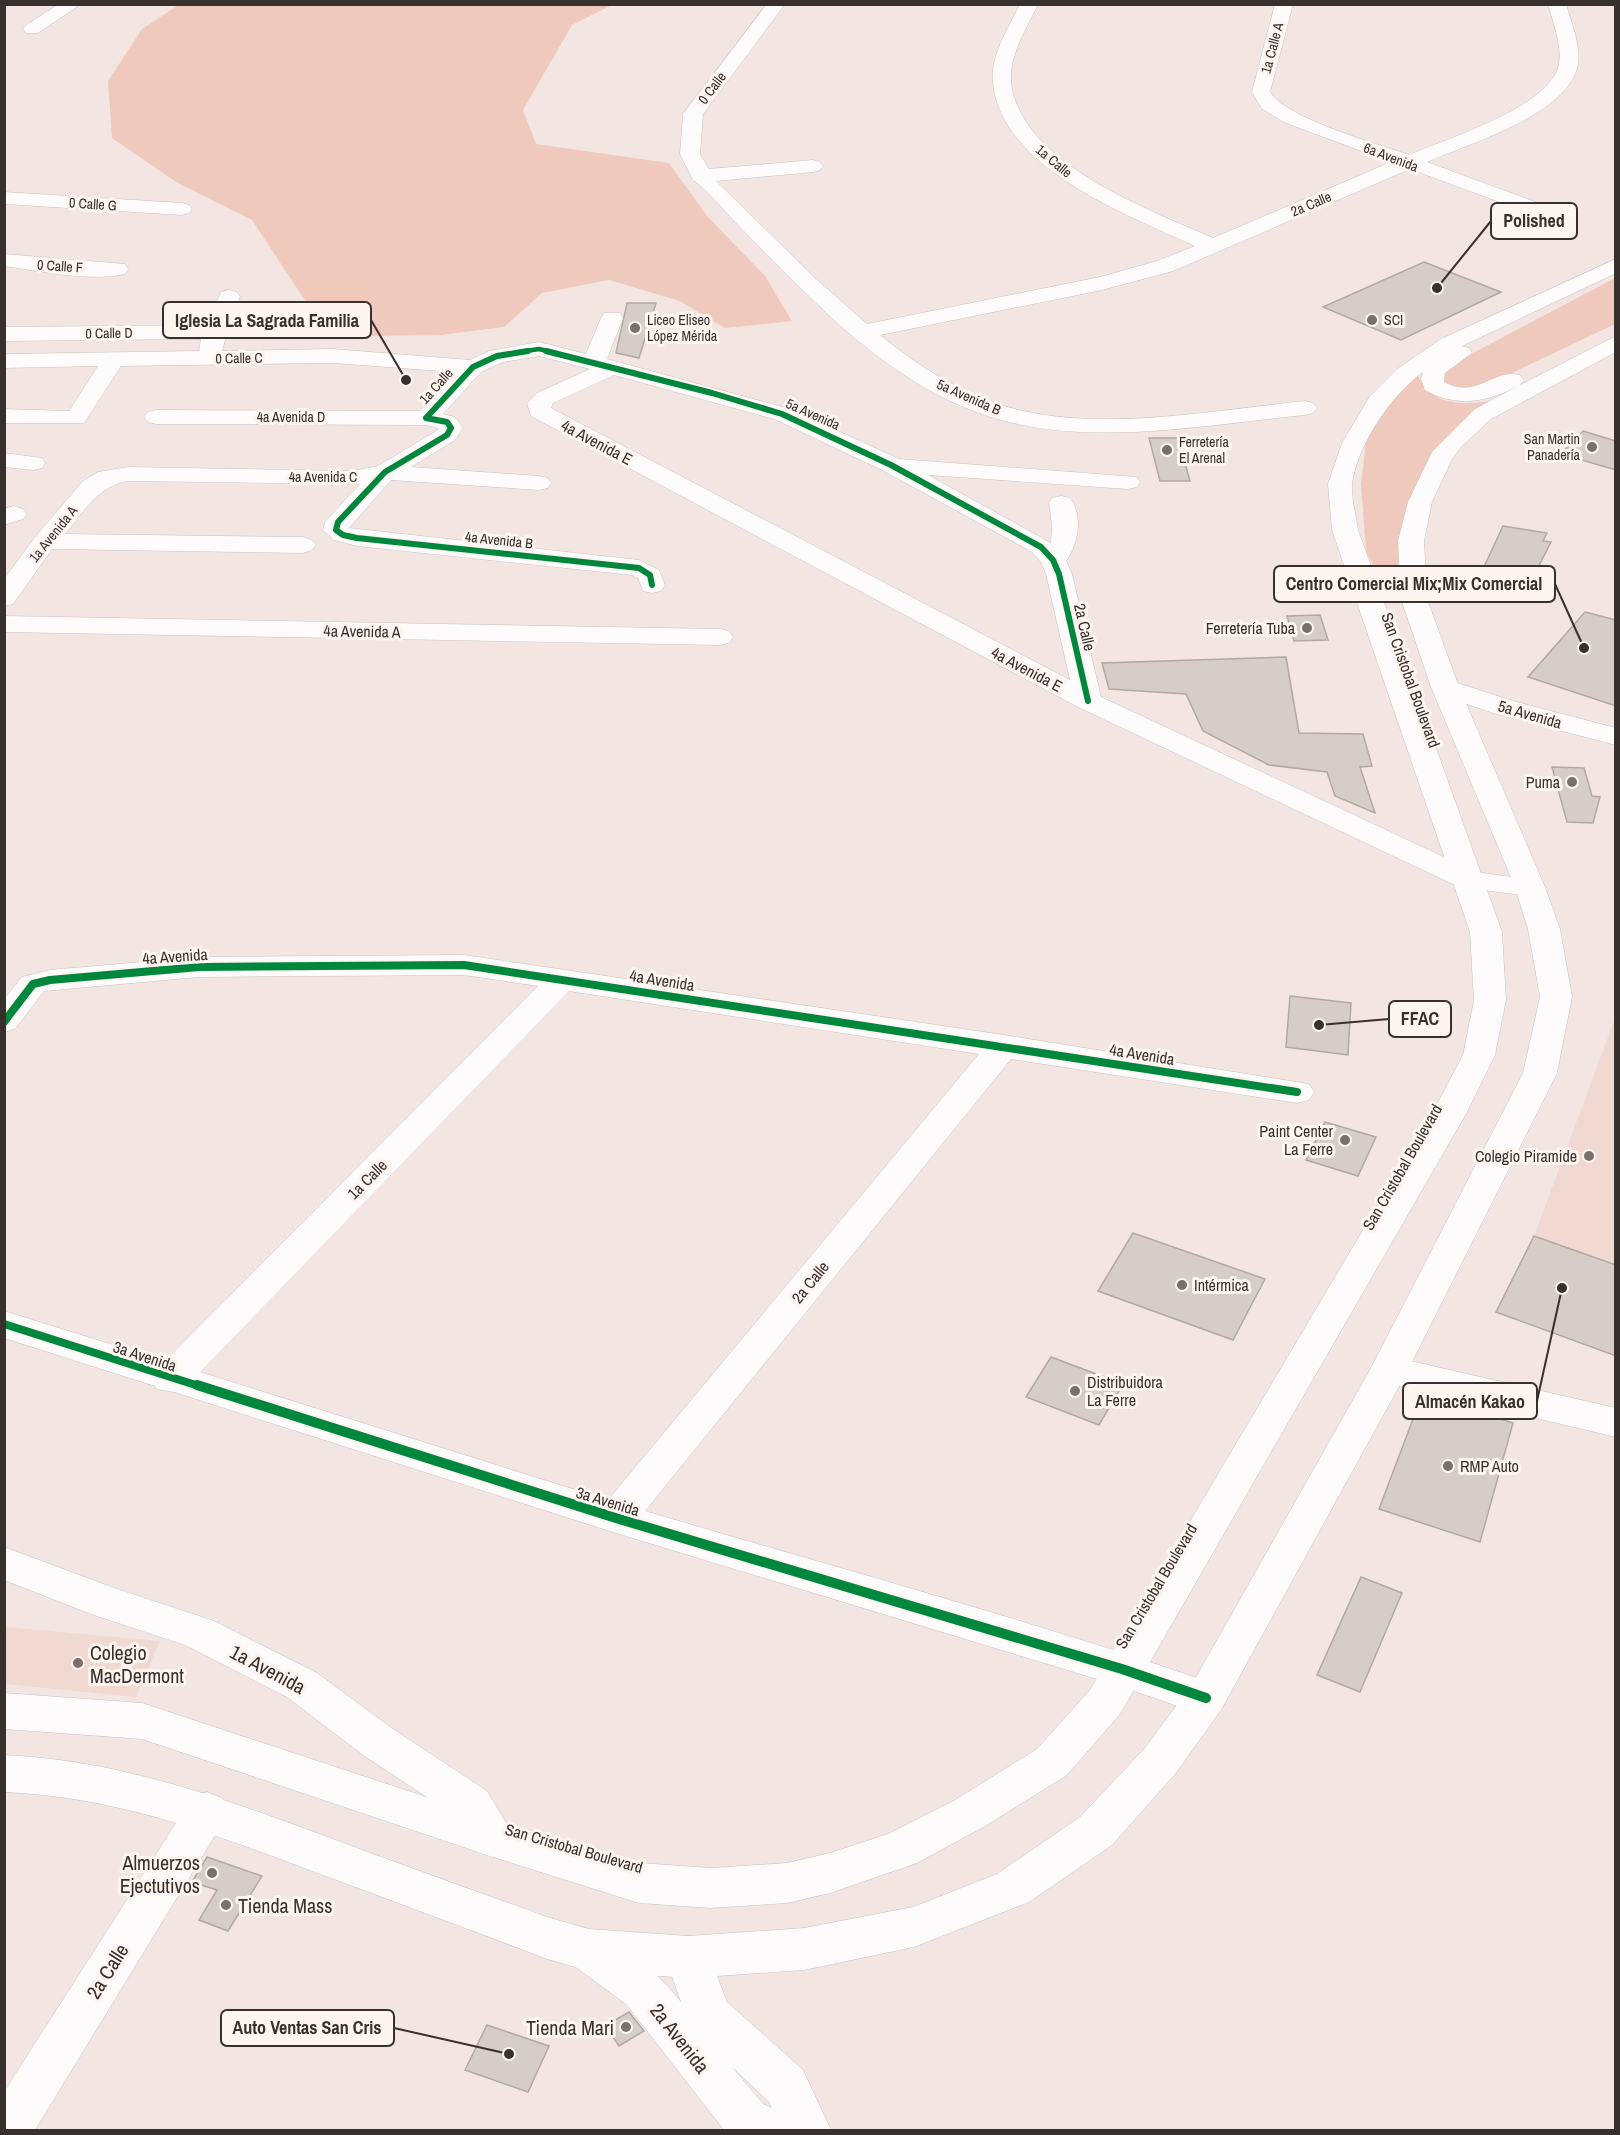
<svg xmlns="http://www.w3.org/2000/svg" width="1620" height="2135" viewBox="0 0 1620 2135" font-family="'Archivo Narrow',sans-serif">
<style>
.built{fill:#efd9d1}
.green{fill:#efc9bc}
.building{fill:#d6ccc8;stroke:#b2a8a4;stroke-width:1.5}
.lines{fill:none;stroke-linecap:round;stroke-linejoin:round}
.minor-casing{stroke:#cbc1be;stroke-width:1}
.major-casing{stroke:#cbc1be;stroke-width:1}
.minor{fill:#fdfbfb;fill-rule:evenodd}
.major{fill:#fdfbfb;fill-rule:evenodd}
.cycleway-far3-casing{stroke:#fef4f0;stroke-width:7}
.cycleway-far2-casing{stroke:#fef4f0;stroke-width:9}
.cycleway-far1-casing{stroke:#fef4f0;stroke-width:11}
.cycleway-casing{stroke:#fef4f0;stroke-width:14}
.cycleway-far3{stroke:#00873e;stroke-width:4.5}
.cycleway-far2{stroke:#00873e;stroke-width:6}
.cycleway-far1{stroke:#00873e;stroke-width:8}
.cycleway{stroke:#00873e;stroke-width:10}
.poi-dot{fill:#79706c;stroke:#fef4f0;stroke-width:2}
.labels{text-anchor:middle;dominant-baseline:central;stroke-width:6;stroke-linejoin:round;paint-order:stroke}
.far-street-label{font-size:14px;fill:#38302c;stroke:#fef4f0}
.far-poi-label{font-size:14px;fill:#38302c;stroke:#fef4f0;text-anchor:start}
.street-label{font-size:16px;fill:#38302c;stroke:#fef4f0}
.poi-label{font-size:16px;fill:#38302c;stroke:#fef4f0;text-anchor:end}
.near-poi-label{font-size:20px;fill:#38302c;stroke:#fef4f0;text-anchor:start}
.near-street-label{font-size:20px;fill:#38302c;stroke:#fef4f0}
.leader{fill:none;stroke:#38302c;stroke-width:2}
.callout-dot{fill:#38302c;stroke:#fef4f0;stroke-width:2}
.callout{fill:#fef4f0;stroke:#38302c;stroke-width:2}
.callout-label{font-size:18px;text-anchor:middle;font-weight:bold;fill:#38302c}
</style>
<rect width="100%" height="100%" fill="#f3e6e2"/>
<g class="built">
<polygon points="1614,1021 1616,1022 1615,1265 1534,1236"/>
<polygon points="5,1627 160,1641 136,1697 5,1684"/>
</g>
<g class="green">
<polygon points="180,4 612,5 572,25 523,110 536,144 669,163 707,216 765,276 792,321 725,328 680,301 609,280 542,293 504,327 440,335 370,336 314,314 252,220 176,182 112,138 108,81 142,29"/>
<polygon points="1615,278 1615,324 1474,391 1448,386 1441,379 1444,372 1456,362"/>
<path d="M1418 375C1431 406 1461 405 1491 401L1461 424 1401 546 1394 590 1376 572 1366 551 1361 484 1366 442 1381 412Z"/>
</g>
<g class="building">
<polygon points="1424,262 1501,292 1401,340 1323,307"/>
<polygon points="627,303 656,303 639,358 616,353"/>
<polygon points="1583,431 1616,441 1616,470 1561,454"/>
<polygon points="1149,438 1178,438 1190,481 1160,481"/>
<polygon points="1503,526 1547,533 1543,541 1551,542 1526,591 1509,589 1506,594 1482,590 1484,583 1477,582"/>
<polygon points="1585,612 1616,620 1616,706 1528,677"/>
<polygon points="1320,615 1328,640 1294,641 1287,616"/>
<polygon points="1286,657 1299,733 1363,734 1372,766 1360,767 1375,813 1335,796 1327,772 1269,765 1203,731 1186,694 1109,689 1102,663"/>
<polygon points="1552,767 1584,768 1592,796 1600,797 1593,823 1567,822"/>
<polygon points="1290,996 1351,1003 1348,1055 1286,1047"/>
<polygon points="1325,1122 1376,1137 1358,1176 1306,1160"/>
<polygon points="1133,1233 1265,1279 1233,1340 1098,1291"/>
<polygon points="1534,1236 1616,1265 1616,1356 1496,1312"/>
<polygon points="1051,1357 1123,1384 1099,1425 1026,1397"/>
<polygon points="1448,1402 1513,1423 1480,1542 1379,1509 1418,1406"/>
<polygon points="1361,1577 1402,1593 1360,1692 1317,1675"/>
<polygon points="207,1857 262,1876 228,1931 199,1920 217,1890 192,1882"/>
<polygon points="629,2012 644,2031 619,2046 605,2026"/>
<polygon points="487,2025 549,2046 528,2092 465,2070"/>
</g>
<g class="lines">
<g class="minor-casing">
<g id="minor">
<polygon points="59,4 81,4 38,33 26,33 23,29 26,25"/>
<path d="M767 4H785L703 114 700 154 709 169 813 160 820 162 823 166 820 170 813 172 716 181 816 279 867 324 1100 277 1157 261 1195 246C1128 215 1000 168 993 82 990 55 1009 28 1020 4H1038C1027 28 1009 55 1011 82 1020 163 1148 209 1213 238L1391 162 1286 123 1262 109 1252 92 1275 4H1293L1270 92C1287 119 1376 143 1409 155 1446 139 1551 107 1559 64 1562 45 1553 22 1548 4H1566C1571 22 1581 45 1578 64 1569 115 1469 143 1427 162L1538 203 1541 207 1538 211H1524L1410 169 1173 271 1102 290 880 335C919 367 965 396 1015 409 1104 432 1214 410 1305 401L1313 403 1317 408 1313 413 1305 415C1192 426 1066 453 959 405 913 385 871 353 835 321 802 290 770 258 738 225 724 211 709 191 693 180L680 154 683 114Z"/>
<polygon points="4,192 182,203 189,205 192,209 189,213 182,215 4,204"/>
<path d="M4 254 125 264 128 269 125 274C90 282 40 271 4 266Z"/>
<path d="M229 290 237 292 240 297 235 308 275 310 278 315 275 320 230 322 222 351 333 349 470 360 489 351 539 342 586 354 601 318 604 313H620L623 318 607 359 790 409 899 459 1137 477 1140 482 1137 487 1128 489 928 475 1051 543 1052 526 1049 503 1052 498 1061 496 1070 498C1083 516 1079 543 1066 561L1072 574 1101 697 1476 872 1541 881 1545 887 1541 893 1530 896 1459 887 1078 707 531 416 527 403 537 393 590 369 539 356 503 362 481 372 443 414 455 417 463 428 455 440 411 467 539 476 548 478 551 483 548 488 539 490 391 480 349 528 639 560 659 570 665 585 661 591 652 593 643 591 638 578 632 575 357 546 334 540 323 530 325 522 360 484 128 481C98 486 83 512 65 534L303 537 312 540 316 545 312 550 303 553 52 549 13 604 4 606V579L36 536 83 481 98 472 128 467 352 471 378 466 438 430 439 428 426 425 156 424 148 422 144 417 148 412 156 410 420 411 455 372 333 363 121 366 84 423H4V409L69 411 98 366 4 368V354L199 351 201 339 4 341V327L206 325 221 292ZM614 375 774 419 882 470 1032 552 1041 562 1046 574 1070 680 551 408 553 403Z"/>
<polygon points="4,453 42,458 45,463 42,468 33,470 4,467"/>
<polygon points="14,506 23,509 27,514 23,519 4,525 4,509"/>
<polygon points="4,616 720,629 729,631 733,637 729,643 720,645 4,632"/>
<polygon points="1445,679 1513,701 1616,728 1616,745 1493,713 1435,693 1431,687 1435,681"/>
<path d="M464 955 1004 1035 1309 1084 1314 1092 1309 1100 1297 1103 1011 1059 645 1511C837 1568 1031 1620 1221 1686L1227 1698 1221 1710 1206 1716 1120 1686 616 1533 174 1392 157 1389 155 1386 4 1338V1311L165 1361 538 986 464 975 199 977 44 991 15 1029 4 1032V999L22 977 50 970 199 957ZM569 991 979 1054 608 1500 200 1372Z"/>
<polygon points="1389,1356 1616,1408 1616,1437 1376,1380 1370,1370 1376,1360"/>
<polygon points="4,1547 117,1589 214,1621 317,1673 393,1729 487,1791 515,1838 509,1852 493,1857 477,1852 457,1817 363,1755 287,1697 185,1645 91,1614 4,1580"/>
<polygon points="207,1792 222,1798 229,1811 222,1824 35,2130 4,2130 4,2092 192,1798"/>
<path d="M589 1929C626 1943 657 1972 681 2002L665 1957 672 1942 688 1936 704 1942 727 2002 803 2070 831 2130H724L627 2005 573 1965 566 1950 573 1935ZM732 2067 769 2102 772 2108 763 2104Z"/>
</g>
</g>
<g class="major-casing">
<path id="major" d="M1616 259V273L1462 346 1469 348 1472 353 1445 373 1444 382C1477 400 1493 368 1520 375L1524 380 1520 385 1616 336V352L1491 419 1461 447 1452 459 1432 502 1424 541 1427 599 1459 687 1545 887 1560 929 1572 997 1557 1073 1408 1370 1221 1710 1175 1774 1112 1845 1029 1902 914 1947 804 1970 688 1978 589 1971 547 1959C469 1929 390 1900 312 1871 209 1832 116 1797 4 1792V1755C118 1760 219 1797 325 1836 399 1864 473 1890 547 1917L589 1929 688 1936 804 1928 913 1907 997 1874 1080 1817 1145 1748 1191 1686 1371 1368 1523 1073 1540 997 1528 929 1515 887 1431 687 1401 599 1398 541 1408 502 1432 452 1475 409 1518 386C1487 402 1457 408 1425 390L1421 379 1423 372C1392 394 1357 445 1352 484 1351 498 1356 516 1358 530L1502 932 1506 1000 1495 1055 1467 1112 1120 1714 1067 1775 985 1826 917 1863 830 1893 787 1903 711 1908 639 1903 493 1857 142 1739 4 1729V1693L142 1703 493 1819 639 1863 711 1868 787 1863 830 1853 888 1834 955 1800 1037 1749 1090 1690 1433 1112 1463 1055 1474 1000 1470 932 1332 530 1328 484 1342 443 1370 396 1397 369 1441 339Z"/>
</g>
<use href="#minor" class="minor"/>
<use href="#major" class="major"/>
<g class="cycleway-far3-casing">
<polyline id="cycleway-far3" points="519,352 539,349 552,352"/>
</g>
<g class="cycleway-far2-casing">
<g id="cycleway-far2">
<polyline points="528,351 497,356 473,367 426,418 447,422 451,428 447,435 385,472 338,522 336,530 343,535 357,538 639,568 650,575 652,585"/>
<polyline points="546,351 712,393 782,414 891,465 1041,547 1053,560 1059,574 1088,701"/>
</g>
</g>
<g class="cycleway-far1-casing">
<g id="cycleway-far1">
<polyline points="4,1022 33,984 50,980 199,967 464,965 1297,1092"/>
<polyline points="4,1324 202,1387"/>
</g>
</g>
<g class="cycleway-casing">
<polyline id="cycleway" points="197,1385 616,1518 1122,1669 1206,1698"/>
</g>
<use href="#cycleway-far3" class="cycleway-far3"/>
<use href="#cycleway-far2" class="cycleway-far2"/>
<use href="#cycleway-far1" class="cycleway-far1"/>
<use href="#cycleway" class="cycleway"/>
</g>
<g class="poi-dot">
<circle cx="1372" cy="320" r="6"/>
<circle cx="635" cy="328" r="6"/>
<circle cx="1592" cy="447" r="6"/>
<circle cx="1167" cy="450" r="6"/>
<circle cx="1307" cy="628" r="6"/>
<circle cx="1572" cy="782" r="6"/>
<circle cx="1345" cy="1140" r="6"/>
<circle cx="1589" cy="1156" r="6"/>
<circle cx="1182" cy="1285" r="6"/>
<circle cx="1075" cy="1391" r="6"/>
<circle cx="1448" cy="1466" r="6"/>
<circle cx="78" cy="1663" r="6"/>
<circle cx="212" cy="1873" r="6"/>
<circle cx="226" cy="1905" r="6"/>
<circle cx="626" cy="2027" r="6"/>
</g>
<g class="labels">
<g class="far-street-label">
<text transform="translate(1272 48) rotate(-75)">1a Calle A</text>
<text transform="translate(712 88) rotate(-53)">0 Calle</text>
<text transform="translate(1391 157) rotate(21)">6a Avenida</text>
<text transform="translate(1054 161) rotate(40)">1a Calle</text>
<text transform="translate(93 204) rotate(4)">0 Calle G</text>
<text transform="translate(1311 204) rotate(-23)">2a Calle</text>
<text transform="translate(60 266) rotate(4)">0 Calle F</text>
<text transform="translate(109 333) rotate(-1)">0 Calle D</text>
<text transform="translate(239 358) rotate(-1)">0 Calle C</text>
<text transform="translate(436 386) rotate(-48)">1a Calle</text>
<text transform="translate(969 397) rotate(24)">5a Avenida B</text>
<text transform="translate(813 414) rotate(24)">5a Avenida</text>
<text x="291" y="417">4a Avenida D</text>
<text x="323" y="477">4a Avenida C</text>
<text transform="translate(53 534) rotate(-51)">1a Avenida A</text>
<text transform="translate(499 540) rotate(6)">4a Avenida B</text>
</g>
<g class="far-poi-label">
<text x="647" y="320">Liceo Eliseo<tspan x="647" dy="16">López Mérida</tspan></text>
<text x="1384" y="320">SCI</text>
<text x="1580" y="439" text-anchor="end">San Martin<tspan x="1580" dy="16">Panadería</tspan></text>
<text x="1179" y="442">Ferretería<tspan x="1179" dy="16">El Arenal</tspan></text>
</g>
<g class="street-label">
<text transform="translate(597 442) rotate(28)">4a Avenida E</text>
<text transform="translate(1085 627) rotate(77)">2a Calle</text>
<text transform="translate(362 631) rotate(1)">4a Avenida A</text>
<text transform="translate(1027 669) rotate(28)">4a Avenida E</text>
<text transform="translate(1411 680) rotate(70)">San Cristobal Boulevard</text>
<text transform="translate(1530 714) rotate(16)">5a Avenida</text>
<text transform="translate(175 956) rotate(-4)">4a Avenida</text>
<text transform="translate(662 980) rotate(9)">4a Avenida</text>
<text transform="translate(1142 1054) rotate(9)">4a Avenida</text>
<text transform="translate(1402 1167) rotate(-60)">San Cristobal Boulevard</text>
<text transform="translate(367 1179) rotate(-45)">1a Calle</text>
<text transform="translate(810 1282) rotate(-51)">2a Calle</text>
<text transform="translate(145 1356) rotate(18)">3a Avenida</text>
<text transform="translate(608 1501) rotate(17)">3a Avenida</text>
<text transform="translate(1156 1586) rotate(-59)">San Cristobal Boulevard</text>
<text transform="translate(574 1848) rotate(16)">San Cristobal Boulevard</text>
</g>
<g class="poi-label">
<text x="1295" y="628">Ferretería Tuba</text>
<text x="1560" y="782">Puma</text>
<text x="1333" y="1131">Paint Center<tspan x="1333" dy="18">La Ferre</tspan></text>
<text x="1577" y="1156">Colegio Piramide</text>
<text x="1194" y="1285" text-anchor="start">Intérmica</text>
<text x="1087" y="1382" text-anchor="start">Distribuidora<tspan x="1087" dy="18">La Ferre</tspan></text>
<text x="1460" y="1466" text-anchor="start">RMP Auto</text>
</g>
<g class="near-poi-label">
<text x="90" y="1652">Colegio<tspan x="90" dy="23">MacDermont</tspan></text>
<text x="200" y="1862" text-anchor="end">Almuerzos<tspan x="200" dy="23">Ejectutivos</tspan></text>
<text x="238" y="1905">Tienda Mass</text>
<text x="614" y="2027" text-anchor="end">Tienda Mari</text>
</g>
<g class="near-street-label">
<text transform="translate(268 1669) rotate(28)">1a Avenida</text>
<text transform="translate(107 1971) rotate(-58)">2a Calle</text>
<text transform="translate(680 2038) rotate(52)">2a Avenida</text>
</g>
</g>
<path class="leader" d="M1437 288L1491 221M406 380L371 320M1584 648L1555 584M1319 1025L1389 1019M1562 1288L1537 1401M509 2054L394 2028"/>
<g class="callout-dot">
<circle cx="1437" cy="288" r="6"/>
<circle cx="406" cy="380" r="6"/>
<circle cx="1584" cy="648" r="6"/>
<circle cx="1319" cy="1025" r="6"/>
<circle cx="1562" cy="1288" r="6"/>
<circle cx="509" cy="2054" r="6"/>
</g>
<g class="callout">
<rect x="1491" y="203" width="86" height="36" rx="6"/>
<rect x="163" y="302" width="208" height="36" rx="6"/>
<rect x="1274" y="566" width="281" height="36" rx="6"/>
<rect x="1389" y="1001" width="62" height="36" rx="6"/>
<rect x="1403" y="1383" width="134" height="36" rx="6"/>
<rect x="221" y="2010" width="173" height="36" rx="6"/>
</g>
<g class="callout-label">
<text x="1534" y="227">Polished</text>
<text x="267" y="327">Iglesia La Sagrada Familia</text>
<text x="1414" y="590">Centro Comercial Mix;Mix Comercial</text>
<text x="1420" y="1025">FFAC</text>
<text x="1470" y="1408">Almacén Kakao</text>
<text x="307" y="2034">Auto Ventas San Cris</text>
</g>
<rect width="1620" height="2135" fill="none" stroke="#38302c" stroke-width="12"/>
</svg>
